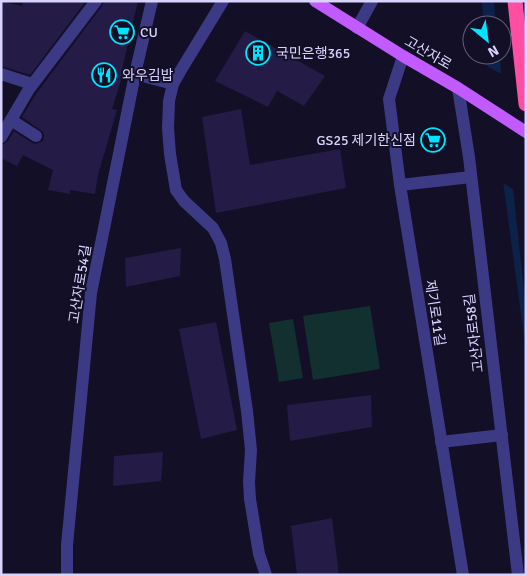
<svg xmlns="http://www.w3.org/2000/svg" width="527" height="576" viewBox="0 0 527 576" font-family="Signika,'Noto Sans KR',sans-serif">
<style>
.green{fill:#12302f}
.water{fill:#0c2248}
.pier{fill:#130f26}
.building{fill:#241b47}
.lines{fill:none;stroke-linecap:round;stroke-linejoin:round}
.minor{stroke:#3d3a85;stroke-width:12}
.major{stroke:#c25bff;stroke-width:12}
.highway{stroke:#ff4fa3;stroke-width:15}
.labels{text-anchor:middle;dominant-baseline:central;stroke-width:4;stroke-linejoin:round;paint-order:stroke}
.poi-label{font-size:14px;fill:#d9d4ff;stroke:#130f26;text-anchor:start}
.street-label{font-size:14px;fill:#d9d4ff;stroke:#130f26}
</style>
<rect width="100%" height="100%" fill="#130f26"/>
<g class="green">
<polygon points="370,306 380,369 313,380 303,316"/>
<polygon points="293,319 303,378 279,382 269,323"/>
</g>
<polygon class="water" points="482,1 526,1 526,352 486,55 502,55 502,25 483,25"/>
<polygon class="pier" points="494,1 526,1 526,308 513,189 500,181 485,65 501,74 500,55 502,55 502,25 496,25"/>
<g class="building">
<polygon points="1,1 22,6 23,1 86,1 30,75 1,66"/>
<polygon points="104,1 138,1 122,70 124,71 112,109 117,110 98,175 95,194 70,190 70,194 48,190 53,170 23,155 17,166 1,158 1,146 8,141 14,131 32,143 36,144 43,141 44,136 43,132 22,117 36,94 102,6"/>
<polygon points="245,31 325,76 304,106 277,91 268,107 215,81"/>
<polygon points="241,109 250,165 340,149 346,188 216,213 202,117"/>
<polygon points="181,248 180,276 126,287 125,258"/>
<polygon points="216,322 237,430 201,439 179,329"/>
<polygon points="371,395 372,427 290,441 287,405"/>
<polygon points="163,452 161,481 113,486 114,456"/>
<polygon points="332,518 339,575 297,575 291,526"/>
</g>
<g class="lines">
<g class="minor">
<polyline points="223,1 181,70 173,84 169,101 168,128 170,154 176,190 184,201 213,228 221,243 225,259 247,411 251,450 249,482 250,499 259,554 266,575"/>
<polyline points="357,28 372,1"/>
<polyline points="403,56 389,99 400,185 463,575"/>
<polyline points="1,74 32,84"/>
<polyline points="135,74 173,84"/>
<polyline points="458,88 469,157 518,575"/>
<polyline points="11,120 36,136"/>
<polyline points="1,137 29,89 96,1"/>
<polyline points="400,185 471,177"/>
<polyline points="441,442 502,435"/>
<polyline points="67,575 67,545 91,293 135,74 152,1"/>
</g>
<polyline class="major" points="315,1 403,56 458,88 526,132"/>
<polyline class="highway" points="515,1 526,104"/>
</g>
<defs>
<g id="supermarket-ring" transform="scale(1.25)"><circle r="9.5" fill="#130f26" stroke="#00e5ff" stroke-width="1.5"/><path d="M-6-5.5h2.5l.6 2H6L4.5 2H-2.5L-4.4-4H-6ZM-1.5 3.2a1.3 1.3 0 1 0 .1 0ZM3 3.2a1.3 1.3 0 1 0 .1 0Z" fill="#00e5ff"/></g>
<g id="building-ring" transform="scale(1.25)"><circle r="9.5" fill="#130f26" stroke="#00e5ff" stroke-width="1.5"/><path d="M-4-6H4V6H1V3H-1V6H-4ZM-2.5-4.3h1.7v1.8h-1.7ZM.8-4.3h1.7v1.8H.8ZM-2.5-1h1.7V.8h-1.7ZM.8-1h1.7V.8H.8Z" fill="#00e5ff"/></g>
<g id="restaurant-ring" transform="scale(1.25)"><circle r="9.5" fill="#130f26" stroke="#00e5ff" stroke-width="1.5"/><path d="M-5-6h1v4h1v-4h1v4h1v-4h1v5L-1.5 .5V6h-2V.5L-5-1ZM5-6V6H3V1.5H1.5Q1.5-4 5-6Z" fill="#00e5ff"/></g>
</defs>
<g fill-rule="evenodd">
<use href="#supermarket-ring" x="122" y="32"/>
<use href="#building-ring" x="258" y="53"/>
<use href="#restaurant-ring" x="104" y="75"/>
<use href="#supermarket-ring" x="433" y="140"/>
</g>
<g class="labels">
<g class="poi-label">
<text x="140" y="32">CU</text>
<text x="276" y="53">국민은행365</text>
<text x="122" y="75">와우김밥</text>
<text x="416" y="140" text-anchor="end">GS25 제기한신점</text>
</g>
<g class="street-label">
<text transform="translate(428 53) rotate(30)">고산자로</text>
<text transform="translate(80 284) rotate(-81)">고산자로54길</text>
<text transform="translate(435 313) rotate(81)">제기로11길</text>
<text transform="translate(474 333) rotate(-97)">고산자로58길</text>
</g>
</g>
<rect width="527" height="576" fill="none" stroke="#d9d4ff" stroke-width="5"/>
<g transform="translate(487 40) rotate(151)"><circle r="24" fill="#130f26" stroke="#625e7d"/>
<path d="M0-4L9 19L0 12L-9 19Z" fill="#00e5ff"/>
<text y="-8" font-size="14" font-weight="bold" text-anchor="middle" fill="#d9d4ff">N</text>
</g>
</svg>
